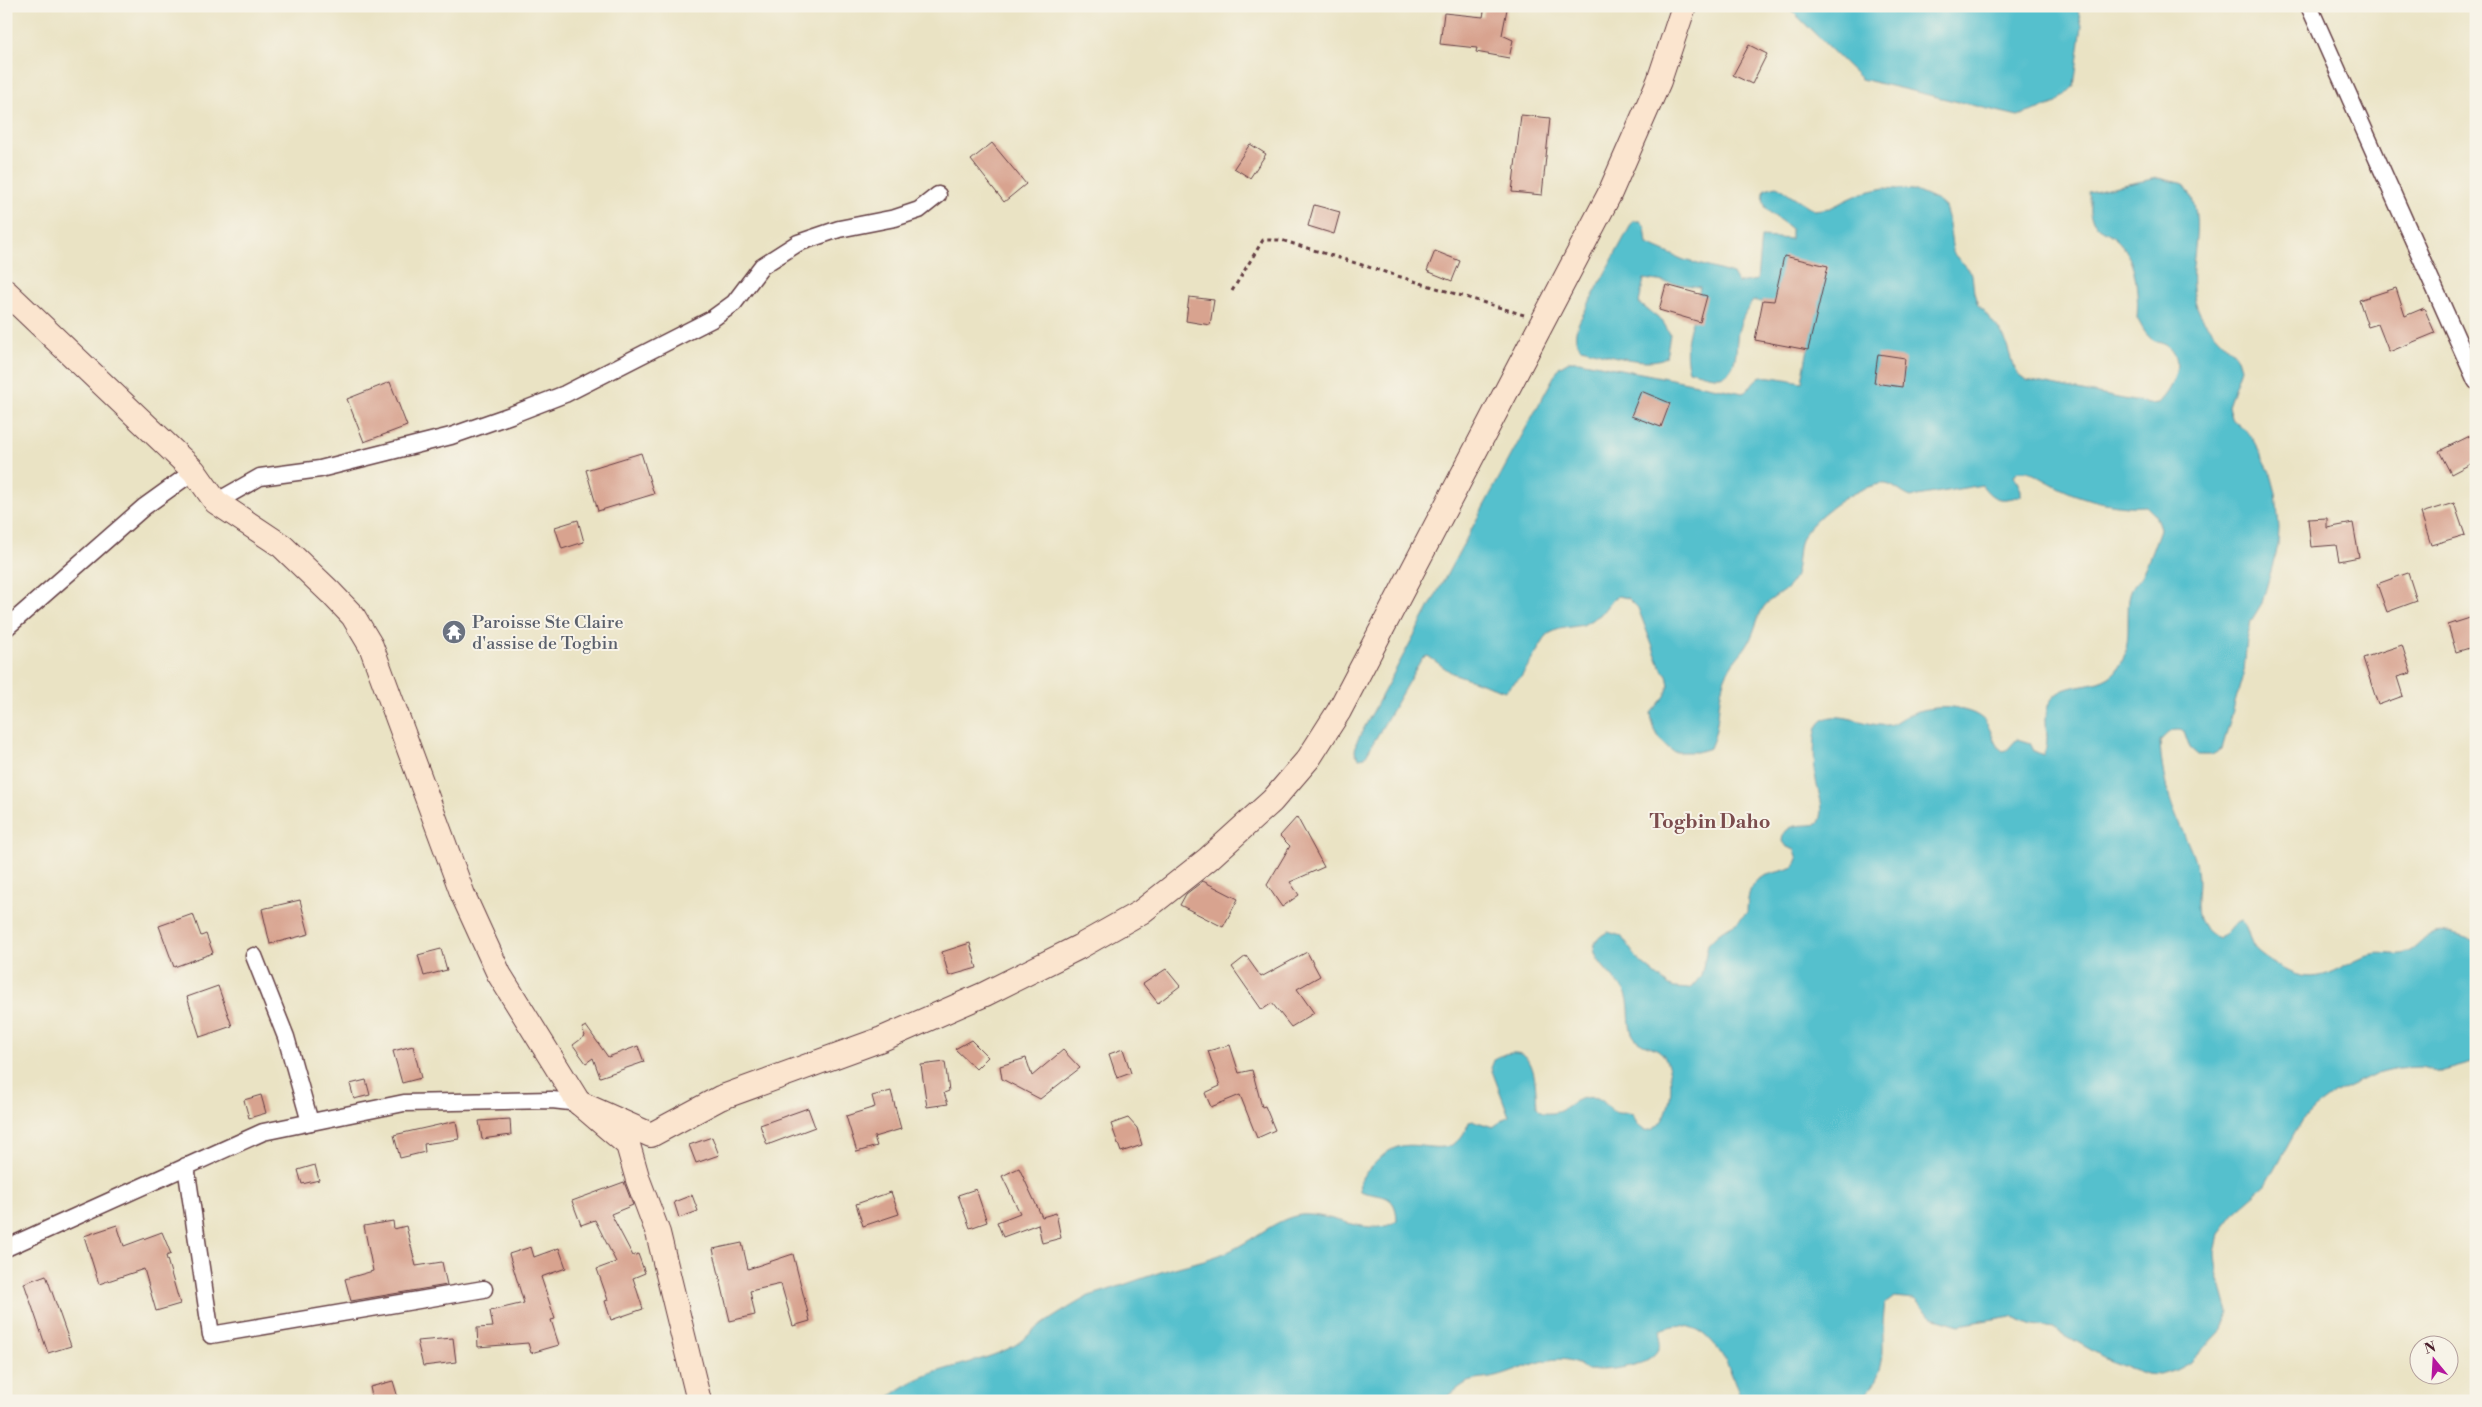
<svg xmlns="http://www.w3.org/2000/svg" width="2482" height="1407" viewBox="0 0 2482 1407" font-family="'Libre Bodoni',serif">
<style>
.water{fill:#54c0cd;stroke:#4f707c}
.building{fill:#d8a38f}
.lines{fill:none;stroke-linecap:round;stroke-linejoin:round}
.street-casing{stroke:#623c42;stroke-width:19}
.secondary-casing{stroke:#623c42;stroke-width:26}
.path{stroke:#623c42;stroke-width:3;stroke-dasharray:4 4;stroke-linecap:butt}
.street{stroke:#fff;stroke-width:16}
.secondary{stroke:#fbe5cf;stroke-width:24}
.labels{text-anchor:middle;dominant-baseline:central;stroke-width:4;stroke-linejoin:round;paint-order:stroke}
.worship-label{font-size:18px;fill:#5b616d;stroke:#f7f3e8;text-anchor:start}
.quarter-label{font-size:20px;font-weight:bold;fill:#7c4d4e;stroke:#f7f3e8}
</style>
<rect width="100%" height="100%" fill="#f7f3e8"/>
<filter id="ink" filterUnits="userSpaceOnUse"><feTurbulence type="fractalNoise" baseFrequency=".02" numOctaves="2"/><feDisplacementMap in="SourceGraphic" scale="10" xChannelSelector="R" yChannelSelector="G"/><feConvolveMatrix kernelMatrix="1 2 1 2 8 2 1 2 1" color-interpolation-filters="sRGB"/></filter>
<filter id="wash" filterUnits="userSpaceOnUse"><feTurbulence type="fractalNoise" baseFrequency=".0096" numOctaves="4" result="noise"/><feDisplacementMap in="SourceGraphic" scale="20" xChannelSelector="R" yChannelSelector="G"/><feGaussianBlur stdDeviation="1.12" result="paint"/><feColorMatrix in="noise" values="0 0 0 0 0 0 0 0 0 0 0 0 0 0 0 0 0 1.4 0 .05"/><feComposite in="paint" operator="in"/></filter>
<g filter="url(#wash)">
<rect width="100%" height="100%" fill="#eae3c4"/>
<g class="water">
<polygon points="1787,6 2077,6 2082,26 2074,86 2057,103 2018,116 1861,79"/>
<path d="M2158 178 2184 184C2212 222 2182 265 2197 307 2204 326 2225 343 2238 358L2241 368 2228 406 2231 418 2251 436 2271 474 2276 493 2279 528 2278 546 2262 603 2251 621 2247 639 2244 671 2222 749 2212 755H2198L2190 748 2184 731C2172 728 2168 732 2160 741 2161 768 2166 791 2176 816 2183 834 2193 850 2197 870 2200 886 2194 903 2199 919 2203 928 2209 933 2217 938 2230 935 2229 924 2241 921 2249 927 2248 939 2254 948 2261 957 2279 967 2289 972 2324 988 2344 960 2372 954 2384 951 2399 958 2410 951 2419 946 2424 936 2435 933 2447 930 2464 938 2476 941V1062L2440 1072 2421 1067 2397 1068 2377 1073 2335 1093 2315 1108 2301 1122 2266 1185 2236 1211 2219 1233 2215 1254 2217 1273 2228 1313 2222 1330 2191 1362 2176 1370 2160 1375 2146 1374 2112 1362 2053 1328 2033 1325 2011 1316 1959 1325 1932 1317 1914 1299 1894 1297 1885 1304C1878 1347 1894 1363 1861 1401H1741C1731 1366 1707 1309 1661 1330 1660 1336 1661 1345 1658 1349 1649 1368 1605 1371 1586 1370 1560 1345 1525 1370 1496 1377 1487 1379 1475 1379 1466 1383 1459 1387 1452 1394 1444 1399 1431 1394 1417 1392 1404 1401H885C923 1366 965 1369 1008 1349 1019 1344 1027 1336 1036 1329 1053 1317 1071 1306 1089 1296 1113 1289 1137 1280 1161 1272 1183 1265 1206 1261 1227 1252 1252 1242 1276 1218 1301 1215 1331 1212 1374 1240 1397 1220 1396 1191 1379 1198 1360 1191 1358 1180 1363 1176 1370 1168 1377 1161 1385 1152 1395 1148 1422 1137 1453 1166 1469 1122L1474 1121 1493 1127 1509 1116 1491 1068 1495 1058C1536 1039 1535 1077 1537 1107L1543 1113C1568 1115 1566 1101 1585 1098 1607 1094 1605 1111 1618 1113 1624 1114 1627 1112 1633 1114 1642 1143 1662 1129 1668 1107 1672 1094 1672 1076 1667 1062 1660 1043 1646 1050 1635 1038 1626 1028 1632 1007 1626 994 1617 976 1572 949 1608 932L1621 936 1639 961 1668 985 1674 988 1690 989 1701 976 1708 944 1721 931 1736 923 1747 912C1748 872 1763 878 1794 867L1798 859 1795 850 1787 847 1782 840C1786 821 1803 827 1818 824 1827 810 1818 795 1816 780 1814 770 1813 737 1817 728 1827 703 1867 728 1887 725 1893 725 1898 720 1904 717 1920 708 1945 705 1963 710 1998 718 1986 740 2003 751L2007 750 2017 739 2030 743 2034 751 2043 755C2052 740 2042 722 2048 706 2059 677 2097 693 2116 671 2133 650 2126 622 2129 598 2132 582 2139 582 2143 572 2150 558 2155 543 2160 529L2155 515 2146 506C2123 508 2095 502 2073 494 2057 488 2042 477 2027 471H2019L2014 475 2021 490V496C2002 501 1994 502 1982 485L1911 497C1901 494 1892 482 1881 484 1855 487 1812 517 1801 540 1797 549 1799 569 1793 580 1787 593 1771 596 1763 608 1757 618 1755 630 1750 640 1744 652 1734 659 1728 671 1715 695 1722 724 1710 748L1697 752H1674C1660 743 1652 729 1651 713L1665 696 1669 685 1667 675 1660 666 1638 608 1628 598 1618 596 1612 600 1600 615 1583 625 1559 629 1548 634 1521 677 1505 691 1452 673 1428 656 1422 658 1365 757 1359 758 1355 752 1356 743 1559 367 1569 361H1579L1743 393C1751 389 1751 383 1757 379 1763 373 1792 381 1802 382L1815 308 1753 301C1746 310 1741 320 1738 332 1735 347 1739 373 1720 376 1710 377 1698 372 1689 370 1680 343 1697 314 1700 287L1644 279 1639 303 1663 322 1670 334 1666 357C1647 368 1603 353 1581 348 1573 338 1575 331 1580 320L1633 221H1640L1645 226 1647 244 1684 260 1733 274 1738 283 1757 280 1761 237 1791 239V229C1776 215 1758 212 1765 189L1777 186 1814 210 1830 208 1862 193 1884 188 1913 190 1938 201 1945 207 1948 217 1953 253 1972 274 1974 293 1978 305 1998 328 2005 339 2013 365 2018 374 2026 380 2149 404 2158 403C2170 391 2186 363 2170 348 2165 343 2158 343 2153 340 2145 335 2141 325 2137 318 2139 292 2136 256 2115 238 2107 231 2097 230 2092 219 2087 210 2093 201 2088 192Z"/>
</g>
<g id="blocks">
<g class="building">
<polygon points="1485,6 1507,9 1502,35 1513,40 1509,58 1476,52 1477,48 1440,44 1444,13 1483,17"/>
<polygon points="1749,45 1767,54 1752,84 1733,75"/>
<polygon points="1521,115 1550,118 1542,195 1512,192"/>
<polygon points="992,143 1026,184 1004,202 971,160"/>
<polygon points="1250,144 1266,154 1250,178 1234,168"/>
<polygon points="1314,205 1340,212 1334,234 1308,226"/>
<polygon points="1435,251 1460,261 1452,281 1427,271"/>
<polygon points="1784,256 1828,266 1808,350 1755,340 1763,300 1774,301"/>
<polygon points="1666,285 1707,296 1700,322 1659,310"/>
<polygon points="2396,288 2405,316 2424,308 2435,333 2389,352 2378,324 2368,327 2359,300"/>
<polygon points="1189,297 1214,300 1210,325 1186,321"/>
<polygon points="1878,354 1905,358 1902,387 1874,383"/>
<polygon points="390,382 407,426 364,442 347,399"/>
<polygon points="1641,391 1670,403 1661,427 1631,416"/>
<polygon points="2476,433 2476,461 2451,474 2439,451"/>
<polygon points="641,453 654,494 598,511 586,470"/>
<polygon points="2454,503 2465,535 2431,545 2421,513"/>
<polygon points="2327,518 2327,528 2353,523 2359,557 2339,561 2336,545 2311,547 2308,519"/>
<polygon points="578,520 584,542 562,549 555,527"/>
<polygon points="2408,573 2417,601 2387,612 2377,584"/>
<polygon points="2476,616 2476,646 2456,652 2448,625"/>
<polygon points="2402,645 2411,673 2397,677 2403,696 2378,705 2363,658"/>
<polygon points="1297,817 1324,867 1290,882 1299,895 1282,907 1267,885 1290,846 1280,836"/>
<polygon points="1203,881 1238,899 1223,927 1180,905 1186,894"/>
<polygon points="300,900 309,934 270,944 262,909"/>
<polygon points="193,914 201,936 206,934 213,953 174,967 159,926"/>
<polygon points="970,943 977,968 949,976 942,952"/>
<polygon points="441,949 447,970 424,976 418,955"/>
<polygon points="1307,952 1320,976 1297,989 1314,1013 1291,1027 1272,1003 1262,1010 1232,967 1246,956 1261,977"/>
<polygon points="1166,969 1180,986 1158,1003 1143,984"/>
<polygon points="218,986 232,1026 200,1037 187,997"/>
<polygon points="586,1026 608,1057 638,1046 644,1062 600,1077 593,1058 586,1063 573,1045 585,1036 582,1028"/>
<polygon points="971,1040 988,1057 976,1069 955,1049"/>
<polygon points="1230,1045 1239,1073 1252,1070 1262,1107 1265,1106 1275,1130 1257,1138 1240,1095 1211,1107 1205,1093 1220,1086 1208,1051"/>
<polygon points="413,1046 421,1078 402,1083 393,1051"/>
<polygon points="1123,1049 1131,1073 1117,1078 1109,1054"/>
<polygon points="1063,1050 1080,1068 1040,1099 1002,1079 1000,1066 1026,1058 1032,1076"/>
<polygon points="945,1062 949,1091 944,1093 948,1104 927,1107 921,1065"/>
<polygon points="366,1080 370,1095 354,1099 350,1084"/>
<polygon points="891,1091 901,1129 874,1137 877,1146 857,1152 846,1116 875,1107 872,1096"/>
<polygon points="261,1095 266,1113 249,1118 244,1100"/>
<polygon points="808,1108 815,1127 767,1145 760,1125"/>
<polygon points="1128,1118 1137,1128 1142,1145 1121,1152 1111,1124"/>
<polygon points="510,1119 511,1135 482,1139 479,1121"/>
<polygon points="456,1121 459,1139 424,1144 425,1152 400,1158 394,1135"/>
<polygon points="712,1137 719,1155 696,1163 689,1145"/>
<polygon points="315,1165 319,1180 302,1184 298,1170"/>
<polygon points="1019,1168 1042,1217 1056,1213 1061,1238 1042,1243 1038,1224 1003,1237 997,1222 1020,1213 1002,1176"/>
<polygon points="624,1182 633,1205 611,1214 633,1256 638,1254 645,1273 633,1278 643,1309 611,1320 605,1301 608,1300 597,1269 616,1262 595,1220 581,1225 572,1201"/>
<polygon points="976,1189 987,1222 970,1228 958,1195"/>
<polygon points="891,1192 899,1214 863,1226 856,1204"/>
<polygon points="692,1195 698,1211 679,1218 674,1202"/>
<polygon points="393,1221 394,1229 406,1226 416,1266 442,1262 447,1285 351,1301 345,1279 373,1271 364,1226"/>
<polygon points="117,1225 124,1246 162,1232 171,1254 166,1256 180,1304 156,1311 144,1269 99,1284 84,1236"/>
<polygon points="742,1243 748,1269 793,1254 810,1321 793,1326 781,1284 750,1291 755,1315 730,1321 713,1249"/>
<polygon points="531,1247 534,1257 559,1248 566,1268 541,1277 555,1319 551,1320 559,1345 531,1353 528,1343 478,1347 477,1328 493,1327 490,1311 524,1303 509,1254"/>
<polygon points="46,1275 71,1346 48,1353 24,1283"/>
<polygon points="453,1338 456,1362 423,1366 417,1341"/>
<polygon points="393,1381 399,1401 373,1401 370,1387"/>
</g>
</g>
</g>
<g filter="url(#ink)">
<use href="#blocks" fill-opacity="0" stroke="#623c42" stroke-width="1"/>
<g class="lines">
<g class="street-casing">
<g id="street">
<polyline points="2309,6 2476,381"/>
<polyline points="216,502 260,477 320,469 451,436 511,415 565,394 712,319 734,303 762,266 798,243 839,229 895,218 919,210 938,195"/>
<polyline points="6,628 144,507 194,471"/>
<polyline points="254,956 286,1037 310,1122"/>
<polyline points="186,1166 211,1335 484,1289"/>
<polyline points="6,1248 263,1132 404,1103 552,1100 579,1103"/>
</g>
</g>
<g class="secondary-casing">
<g id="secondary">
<polyline points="6,292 194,471 216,502 282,546 331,593 353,616 371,646 463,895 499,974 579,1103 628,1145 638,1180 658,1233 699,1401"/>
<polyline points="579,1103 651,1135 720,1098 882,1039 985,994 1079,947 1141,912 1208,859 1272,801 1309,758 1339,711 1609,195 1659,81 1684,6"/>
</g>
</g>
<polyline class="path" points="1232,291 1263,240 1281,240 1524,315"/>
<use href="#street" class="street"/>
<use href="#secondary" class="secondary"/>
</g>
</g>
<defs>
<g id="temple-disc" transform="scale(1.25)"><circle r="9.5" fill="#6b7280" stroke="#f7f3e8"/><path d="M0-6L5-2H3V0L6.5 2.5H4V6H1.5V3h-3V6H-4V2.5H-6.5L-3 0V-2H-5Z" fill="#fff"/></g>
</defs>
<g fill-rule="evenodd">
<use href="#temple-disc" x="454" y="632"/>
</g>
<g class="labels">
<g class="worship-label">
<text x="472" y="622">Paroisse Ste Claire<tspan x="472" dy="21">d'assise de Togbin</tspan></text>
</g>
<g class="quarter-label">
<text x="1710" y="822">Togbin Daho</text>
</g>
</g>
<rect width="2482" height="1407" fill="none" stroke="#f7f3e8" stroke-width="25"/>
<g transform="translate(2434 1360) rotate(342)"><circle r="24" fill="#f7f3e8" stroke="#b29e9c"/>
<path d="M0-4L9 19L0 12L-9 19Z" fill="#b5179e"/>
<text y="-8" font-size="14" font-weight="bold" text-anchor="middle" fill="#4a1f2b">N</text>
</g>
</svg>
